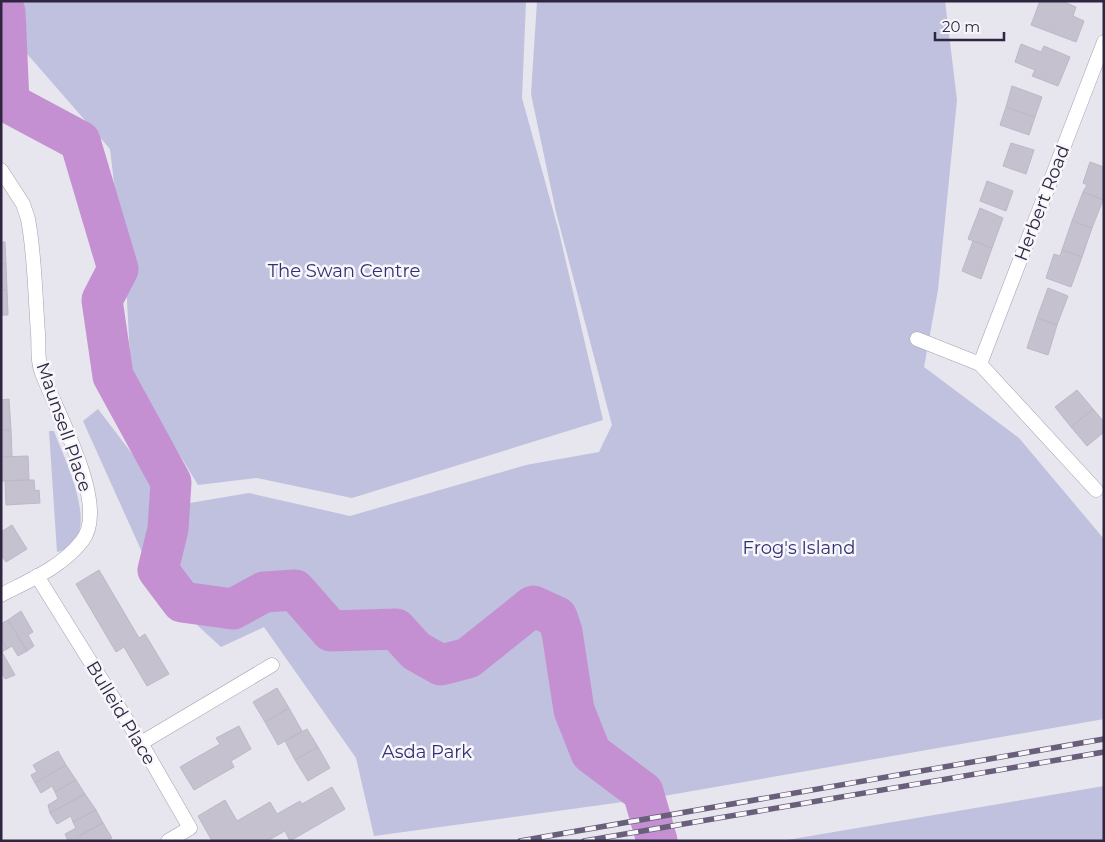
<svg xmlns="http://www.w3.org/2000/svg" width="1105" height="842" viewBox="0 0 1105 842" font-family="Montserrat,sans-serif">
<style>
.green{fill:#bfc1de}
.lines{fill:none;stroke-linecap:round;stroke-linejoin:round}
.river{stroke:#c590d1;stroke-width:41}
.building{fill:#c5c1cf;stroke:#bcb8c8}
.service-casing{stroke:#a5a0af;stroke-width:15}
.minor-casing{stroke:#a5a0af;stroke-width:15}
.service{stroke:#fff;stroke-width:14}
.minor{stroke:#fff;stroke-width:14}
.rail-casing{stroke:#6a5f7b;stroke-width:5.5}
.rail{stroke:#f7f6fa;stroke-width:4;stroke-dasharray:11;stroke-linecap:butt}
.labels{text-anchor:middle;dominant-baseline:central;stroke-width:5;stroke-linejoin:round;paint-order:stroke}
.street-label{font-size:18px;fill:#2f2540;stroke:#f7f6fa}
.park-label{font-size:18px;fill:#343075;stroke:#f7f6fa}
</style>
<rect width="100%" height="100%" fill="#e7e5ee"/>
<g class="green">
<polygon points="8,1 526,1 522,98 559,232 603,420 352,498 257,478 198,485 131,375 126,283 110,149 15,40"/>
<polygon points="537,1 945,1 957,100 938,290 924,367 1019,438 1104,539 1104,719 652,798 374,836 356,758 264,627 221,647 159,590 83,421 98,409 172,506 249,493 350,516 526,465 599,452 612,425 556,212 531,94"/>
<path d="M49 431H54C64 459 107 541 57 552Z"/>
<polygon points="1104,786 1104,841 781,841"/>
</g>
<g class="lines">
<polyline class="river" points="1,8 5,12 9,103 80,141 118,269 102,300 113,376 171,482 168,529 158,570 182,602 233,609 264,592 295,590 331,631 396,629 416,651 441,665 468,658 533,606 557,617 562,632 574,710 591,753 643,792 657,841"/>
</g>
<g class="building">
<polygon points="1040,1 1062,1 1076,7 1073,16 1084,21 1076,42 1031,25"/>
<polygon points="1021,44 1041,52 1044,46 1070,57 1058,86 1032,76 1035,70 1015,62"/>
<polygon points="1012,86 1042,97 1035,117 1006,107"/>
<polygon points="1006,107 1035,117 1029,135 1000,125"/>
<polygon points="1011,143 1034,150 1026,174 1003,166"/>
<polygon points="1090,162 1104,167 1103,200 1083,192 1087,185 1083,183"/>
<polygon points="987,181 1013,191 1006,211 980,201"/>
<polygon points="1083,192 1103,200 1092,228 1072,221"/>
<polygon points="980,208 1003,218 992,248 968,239"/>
<polygon points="1072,221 1092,228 1082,257 1062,250"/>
<polygon points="973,241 992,248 981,279 962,271"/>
<polygon points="1,242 5,242 6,264 1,264"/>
<polygon points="1062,250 1082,257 1071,287 1046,278 1054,254 1060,256"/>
<polygon points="1,264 6,264 7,290 1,291"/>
<polygon points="1048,288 1068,296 1057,325 1037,318"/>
<polygon points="7,290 8,315 1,315 1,291"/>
<polygon points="1037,318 1057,325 1048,355 1027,348"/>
<polygon points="1077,390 1093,409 1071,427 1055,407"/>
<polygon points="9,399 11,430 1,430 1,400"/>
<polygon points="1093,409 1104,422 1104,432 1087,446 1071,427"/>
<polygon points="1,430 11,430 12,456 1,457"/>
<polygon points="28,456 29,480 2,481 1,457"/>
<polygon points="29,480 34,480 35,491 39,490 40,503 6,505 5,481"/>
<polygon points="12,525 27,549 6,562 1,555 1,532"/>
<polygon points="99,570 139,638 145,634 169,674 147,686 124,647 116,652 76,584"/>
<polygon points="21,611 33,632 28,635 34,646 27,651 8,620"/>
<polygon points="8,620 27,651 18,656 12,646 7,649 1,639 1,624"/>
<polygon points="1,639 7,649 2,652 15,675 5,679 1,672"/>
<polygon points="277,688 289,708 265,722 253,702"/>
<polygon points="289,708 302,731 278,745 265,722"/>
<polygon points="239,726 251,749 231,761 234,767 194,790 180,767 220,744 216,738"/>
<polygon points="307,729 318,747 295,760 285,741"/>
<polygon points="318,747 330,768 308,781 295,760"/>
<polygon points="58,751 66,765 35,783 31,775 37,772 33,765"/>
<polygon points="66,765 76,780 55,792 52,786 41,793 35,783"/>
<polygon points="76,780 85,794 50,813 48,805 58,799 55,792"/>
<polygon points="332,787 345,809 290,841 285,831 267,841 212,841 198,816 225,800 237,821 270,802 277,814 300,801 302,804"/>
<polygon points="85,794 96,810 73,822 71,816 57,824 50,813"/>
<polygon points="96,810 103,823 68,841 65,834 76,828 73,822"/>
<polygon points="103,823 112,838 107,841 71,841"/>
</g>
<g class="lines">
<g class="service-casing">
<g id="service">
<polyline points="917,339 980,364"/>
<polyline points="141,743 272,665"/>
</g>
</g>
<g class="minor-casing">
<g id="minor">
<path d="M1 170 23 204 28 219C35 256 35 295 38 333 39 344 37 359 41 370 54 409 111 505 82 541 62 567 30 580 1 595"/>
<polyline points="1096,490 980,364 1104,42"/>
<polyline points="37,576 141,743 190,828 168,841"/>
</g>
</g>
<use href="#service" class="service"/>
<use href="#minor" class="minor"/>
<g class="rail-casing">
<g id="rail">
<polyline points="520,841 1104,739"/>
<polyline points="584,841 1104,752"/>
</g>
</g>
<use href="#rail" class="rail"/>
</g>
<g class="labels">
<g class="street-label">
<text transform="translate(1042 203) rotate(-69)">Herbert Road</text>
<text transform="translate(64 427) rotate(71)">Maunsell Place</text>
<text transform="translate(121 713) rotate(59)">Bulleid Place</text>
</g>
<g class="park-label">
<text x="344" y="271">The Swan Centre</text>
<text x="799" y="548">Frog's Island</text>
<text x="427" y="752">Asda Park</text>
</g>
</g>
<rect width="1105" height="842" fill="none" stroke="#2f2540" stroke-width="5"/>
<path d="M935 32v8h69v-8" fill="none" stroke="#2f2540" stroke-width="2.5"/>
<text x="942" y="32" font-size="15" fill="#2f2540" stroke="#f7f6fa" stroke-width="4" paint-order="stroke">20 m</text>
</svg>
